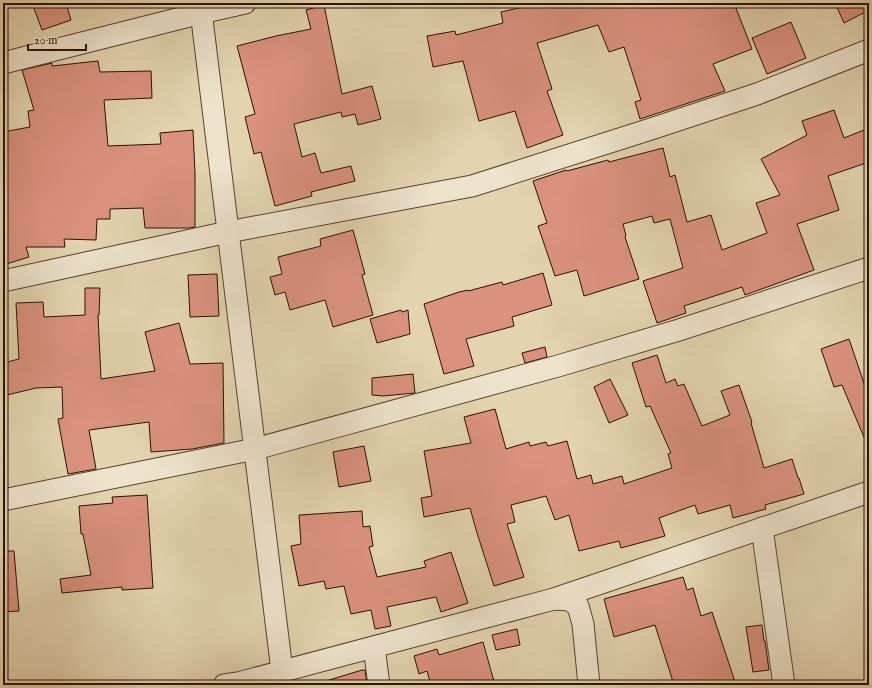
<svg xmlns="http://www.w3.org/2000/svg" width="872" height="688" viewBox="0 0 872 688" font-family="'IM FELL English',serif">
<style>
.building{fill:#da927e;stroke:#2a1103}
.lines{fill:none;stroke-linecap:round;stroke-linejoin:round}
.minor-casing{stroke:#58422e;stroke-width:23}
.minor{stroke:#ede2cb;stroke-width:21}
</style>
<rect width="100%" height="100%" fill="#e3d3af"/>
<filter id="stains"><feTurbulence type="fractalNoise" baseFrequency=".005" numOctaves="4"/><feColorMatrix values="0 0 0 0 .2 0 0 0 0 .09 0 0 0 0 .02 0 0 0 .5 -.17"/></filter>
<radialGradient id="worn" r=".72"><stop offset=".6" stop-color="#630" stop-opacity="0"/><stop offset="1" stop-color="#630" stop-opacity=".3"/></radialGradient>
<g class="building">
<polygon points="32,3 66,3 71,20 42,30"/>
<polygon points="541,3 579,3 580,8 599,3 734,3 752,49 713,64 725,91 640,119 635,102 641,100 624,47 609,52 598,25 537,43 552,89 547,91 563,135 527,148 515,111 479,121 463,61 433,67 427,36 455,31 456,35 503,23 501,12"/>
<polygon points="835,3 869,3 869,10 844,23"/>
<polygon points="324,5 342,94 372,86 381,119 358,125 355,114 342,117 341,112 294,124 302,157 315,153 321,173 351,166 355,181 311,192 312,196 275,206 261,152 254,154 245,117 255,114 237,46 276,36 311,29 306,10"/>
<polygon points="791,22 806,58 767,74 752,38"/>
<polygon points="98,61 100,72 151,71 152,98 104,100 108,146 161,144 160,133 193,130 195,173 195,227 189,228 145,228 143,208 110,209 110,219 97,219 96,240 64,239 65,247 26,247 29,257 3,265 3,132 30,127 28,111 34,110 22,70 52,63 52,66"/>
<polygon points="834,110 844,138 869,128 869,162 828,176 839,210 797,224 814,270 745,295 742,287 684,306 686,313 657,323 643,281 683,268 670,219 654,223 652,216 623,224 626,236 625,237 639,279 584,296 577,270 555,276 538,226 547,223 533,181 566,170 567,171 608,160 609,162 663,148 670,177 675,175 687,222 711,215 722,250 767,233 756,203 780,195 761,159 807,135 802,121"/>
<polygon points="353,230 365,274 362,275 373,315 333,327 325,300 290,310 285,292 275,295 270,277 282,274 278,257 321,246 320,239"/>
<polygon points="543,273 552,305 512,317 514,326 466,339 474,366 444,374 424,304 459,292 468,290 468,291 502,282 503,285"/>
<polygon points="217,274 219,316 190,317 188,275"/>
<polygon points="85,288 100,288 99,315 98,315 101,379 155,371 145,332 179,323 190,364 223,363 224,443 192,449 151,452 149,422 89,430 96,469 68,474 58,419 63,418 62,387 36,388 3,396 3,363 19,359 16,303 43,302 44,317 85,315"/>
<polygon points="401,310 402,312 408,310 410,334 377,343 370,319"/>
<polygon points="849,339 869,398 869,449 842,385 834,387 821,349"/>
<polygon points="545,347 547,357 525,363 522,353"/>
<polygon points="657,355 666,383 675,379 678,386 684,384 702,426 730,415 721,391 739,385 752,422 751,423 764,468 792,459 798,478 799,478 804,494 765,505 766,509 733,518 730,505 698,514 695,505 659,518 665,536 621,548 619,541 579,551 569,515 555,520 546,496 511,505 515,522 507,524 524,577 494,586 477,533 470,508 424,517 421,498 432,496 424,451 471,443 464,417 495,409 506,449 529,442 530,446 546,442 548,446 567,441 577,479 591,475 593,484 622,476 624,484 672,468 668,454 671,453 650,406 646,407 632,363"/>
<polygon points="413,374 415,393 383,396 372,395 372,378"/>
<polygon points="610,379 628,415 609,423 594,387"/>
<polygon points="364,446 371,481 339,487 333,452"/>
<polygon points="147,495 153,588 122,590 122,587 62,593 60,579 91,575 83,534 81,534 79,506 113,503 112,497"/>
<polygon points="362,511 363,527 370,526 373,546 369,547 377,577 426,567 424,561 451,552 468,603 441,612 436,597 387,607 391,626 375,629 371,610 351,614 344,586 326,589 324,581 299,586 291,546 301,544 299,515"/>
<polygon points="3,551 14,551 19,611 3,612"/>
<polygon points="683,577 687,590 693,588 701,616 712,612 736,685 674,685 655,625 614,637 604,599"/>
<polygon points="762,625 764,641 765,641 769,670 753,672 746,627"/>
<polygon points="517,629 520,645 496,650 492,635"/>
<polygon points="483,642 495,685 431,685 427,671 419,674 414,656 437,649 439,655"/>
<polygon points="362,670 365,670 367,685 327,685 326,681"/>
</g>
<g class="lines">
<g class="minor-casing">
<g id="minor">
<polyline points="200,3 282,671"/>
<polyline points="3,63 201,13 245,3"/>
<polyline points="3,281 228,232 472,186 651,129 757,94 869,50"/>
<polyline points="3,500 255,449 558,366 679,330 869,268"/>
<polyline points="762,528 784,685"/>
<polyline points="554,599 569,600 578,606 583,624 589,685"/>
<polyline points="374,647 379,685"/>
<polyline points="224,685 238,683 554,599 869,492"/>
</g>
</g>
<use href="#minor" class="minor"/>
</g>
<rect width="872" height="688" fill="none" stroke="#e3d3af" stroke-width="16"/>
<rect x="4" y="4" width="864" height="680" fill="none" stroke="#2a1103" stroke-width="2"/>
<rect x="8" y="8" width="856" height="672" fill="none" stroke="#2a1103"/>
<path d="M28 44v6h58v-6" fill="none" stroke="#2a1103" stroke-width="2"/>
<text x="34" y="44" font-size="12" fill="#2a1103" stroke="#ede2cb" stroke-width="3" paint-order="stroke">20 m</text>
<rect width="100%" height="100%" filter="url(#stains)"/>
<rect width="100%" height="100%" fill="url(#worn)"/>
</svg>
